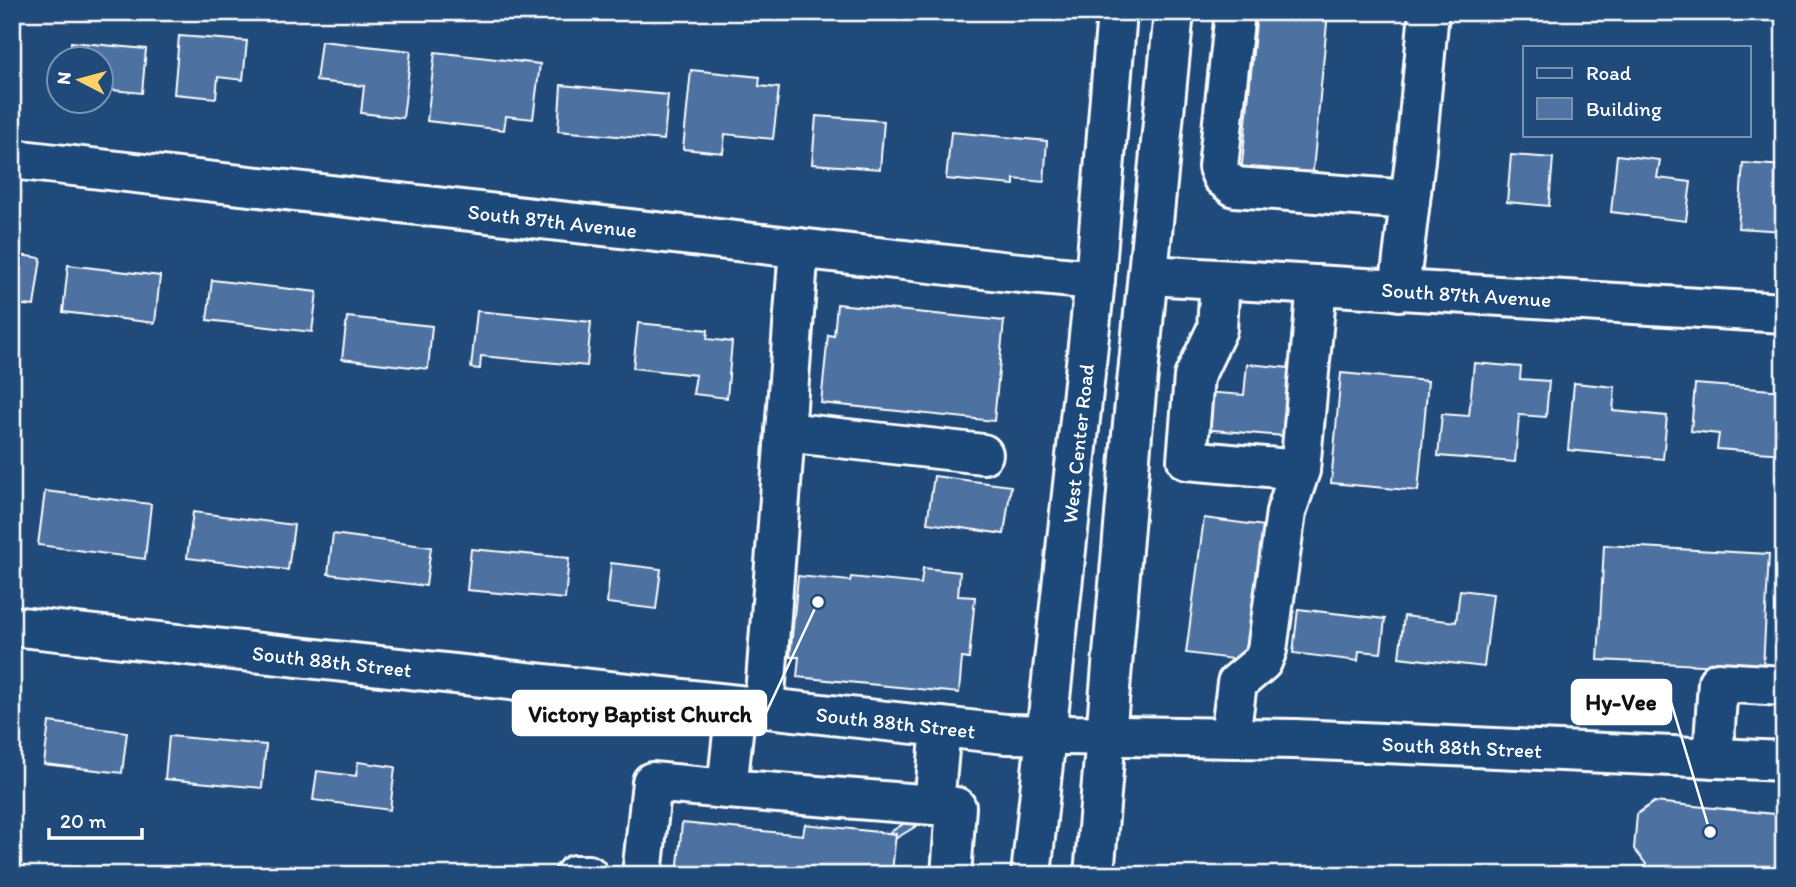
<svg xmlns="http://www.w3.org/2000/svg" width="1796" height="887" viewBox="0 0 1796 887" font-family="Itim,sans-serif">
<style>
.building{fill:#4e72a2;stroke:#fff;stroke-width:2}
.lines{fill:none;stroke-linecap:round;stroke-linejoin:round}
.minor-casing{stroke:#fff;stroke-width:44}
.major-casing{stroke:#fff;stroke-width:44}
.minor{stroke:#1f4a7a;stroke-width:38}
.major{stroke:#1f4a7a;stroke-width:38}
.labels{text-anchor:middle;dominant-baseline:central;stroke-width:7;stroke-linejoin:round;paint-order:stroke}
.street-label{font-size:21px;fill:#fff;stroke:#1f4a7a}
.leader{fill:none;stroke:#fff;stroke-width:2.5}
.callout-dot{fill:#fff;stroke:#1f4a7a;stroke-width:2.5}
.callout{fill:#fff;stroke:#fff;stroke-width:2.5}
.callout-label{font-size:23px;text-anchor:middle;font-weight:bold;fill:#111}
</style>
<rect width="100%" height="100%" fill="#1f4a7a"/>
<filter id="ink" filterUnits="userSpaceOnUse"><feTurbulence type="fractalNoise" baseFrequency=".0143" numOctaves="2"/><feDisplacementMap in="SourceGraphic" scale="14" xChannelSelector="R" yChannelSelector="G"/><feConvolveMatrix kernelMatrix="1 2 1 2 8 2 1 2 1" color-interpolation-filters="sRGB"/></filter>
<g filter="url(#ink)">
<g class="building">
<polygon points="1257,12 1328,12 1312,181 1241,174"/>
<polygon points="179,36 247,41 243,80 218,77 216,98 174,94"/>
<polygon points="321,41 411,51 403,118 361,113 364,86 316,81"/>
<polygon points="71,42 146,49 142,93 102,89 102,60 70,60"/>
<polygon points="435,52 540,64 533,119 506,116 504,130 427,121"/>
<polygon points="691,70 760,77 759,86 779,88 773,139 725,134 723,153 683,149"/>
<polygon points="561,85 668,95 664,140 558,131"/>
<polygon points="816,116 884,121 880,169 812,164"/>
<polygon points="951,132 1047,141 1044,182 1014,179 1014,185 946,179"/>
<polygon points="1511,155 1553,158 1549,206 1507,202"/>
<polygon points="1617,155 1660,160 1657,178 1691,182 1686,221 1611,212"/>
<polygon points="1743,163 1784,166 1784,231 1738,228"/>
<polygon points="12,254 41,258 34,306 12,304"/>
<polygon points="68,265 160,276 155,323 63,312"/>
<polygon points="212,280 317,292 312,332 207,320"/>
<polygon points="837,304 1004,321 994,421 821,403 828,335 834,336"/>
<polygon points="477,311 591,322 587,366 481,356 480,369 471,368"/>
<polygon points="347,317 432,326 428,369 342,359"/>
<polygon points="638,323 708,330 707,339 732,342 727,398 693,394 696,375 633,368"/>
<polygon points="1474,363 1521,367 1520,379 1549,381 1546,417 1519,415 1515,462 1438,456 1442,414 1469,416"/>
<polygon points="1247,364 1290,368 1284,436 1202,429 1205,392 1244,395"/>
<polygon points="1341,373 1428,381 1418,491 1331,483"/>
<polygon points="1574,383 1615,387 1613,411 1667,416 1663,459 1568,450"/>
<polygon points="1695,384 1784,391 1784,454 1717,449 1719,434 1691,431"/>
<polygon points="934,476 1011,486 1004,534 927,523"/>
<polygon points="45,491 151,504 145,559 38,545"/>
<polygon points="193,512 294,525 288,570 187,558"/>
<polygon points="1204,518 1265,526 1247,661 1186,653"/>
<polygon points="333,534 431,547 426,586 328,574"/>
<polygon points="1604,545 1769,554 1763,668 1598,660"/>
<polygon points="471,549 569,558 565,599 467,590"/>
<polygon points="611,563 661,569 656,609 607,603"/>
<polygon points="923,568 960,572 958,596 975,597 969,659 962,658 959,693 797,677 799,657 790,657 798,576 850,581 851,577 921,584"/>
<polygon points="1460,590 1493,594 1484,667 1399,657 1404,616 1456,622"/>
<polygon points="1298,609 1385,619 1381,653 1359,651 1358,661 1293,653"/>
<polygon points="49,722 127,732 122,773 44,764"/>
<polygon points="169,736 266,745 262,788 165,779"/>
<polygon points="358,762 395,767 390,810 313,800 317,771 356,776"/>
<polygon points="1654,802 1784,815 1784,875 1645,875 1646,864 1634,849 1637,814"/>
<polygon points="913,818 918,825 895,839 896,834 889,833"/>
<polygon points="682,823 803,835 805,824 896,834 892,872 899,872 899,875 677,875"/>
</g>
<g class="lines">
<g class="minor-casing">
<g id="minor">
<polyline points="1235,12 1218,167 1222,177 1235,187 1410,200"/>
<path id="s1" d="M12 159 1010 272 1095 280"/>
<path id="s2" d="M1150 275 1784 313"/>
<polyline points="1220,280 1217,329 1194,377 1187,460 1300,470 1317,285"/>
<polyline points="1399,291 1415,160 1429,12"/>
<polyline points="785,432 983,454"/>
<path id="s3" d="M12 626 1006 734 1295 739 1784 761"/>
<polyline points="736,705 727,789 934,805"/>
<polyline points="764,708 799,248"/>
<polyline points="941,727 934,805 956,807 951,875"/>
<polyline points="1230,737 1237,683 1262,662 1267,650 1286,512 1300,470"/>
<polyline points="1713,758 1718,682 1784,686"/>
<polyline points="575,875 588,875"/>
<polyline points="642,875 652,782 727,789"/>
</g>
</g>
<g class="major-casing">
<g id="major">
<path id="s4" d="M1031 875 1095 280 1117 12"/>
<polyline points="1094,875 1132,434 1174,12"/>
</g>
</g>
<use href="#minor" class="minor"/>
<use href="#major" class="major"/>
</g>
</g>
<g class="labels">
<g class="street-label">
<text stroke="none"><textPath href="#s1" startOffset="544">South 87th Avenue</textPath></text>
<text stroke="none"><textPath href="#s2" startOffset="317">South 87th Avenue</textPath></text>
<text stroke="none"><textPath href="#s4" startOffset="434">West Center Road</textPath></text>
<text stroke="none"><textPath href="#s3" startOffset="322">South 88th Street</textPath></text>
<text stroke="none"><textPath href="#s3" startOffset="889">South 88th Street</textPath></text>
<text stroke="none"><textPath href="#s3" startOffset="1456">South 88th Street</textPath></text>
</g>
</g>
<path class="leader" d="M1710 832L1671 702M818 602L766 713"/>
<g class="callout-dot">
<circle cx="1710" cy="832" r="7"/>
<circle cx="818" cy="602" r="7"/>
</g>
<g class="callout">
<rect x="1572" y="680" width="99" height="44" rx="7"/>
<rect x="513" y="691" width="253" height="44" rx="7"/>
</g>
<g class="callout-label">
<text x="1621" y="710">Hy-Vee</text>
<text x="640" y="722">Victory Baptist Church</text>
</g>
<rect width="1796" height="887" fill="none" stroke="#1f4a7a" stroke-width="42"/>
<rect x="21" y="21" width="1754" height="845" fill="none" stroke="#fff" stroke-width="2.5" filter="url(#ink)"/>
<rect x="1523" y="46" width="228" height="91" fill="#1f4a7a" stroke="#7992af" stroke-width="2"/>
<rect x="1537" y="68" width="35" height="10" fill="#1f4a7a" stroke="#7992af" stroke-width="2"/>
<text x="1586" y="80" font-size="21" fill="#ffffff">Road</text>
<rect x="1537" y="98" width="35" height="21" fill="#4e72a2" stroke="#7992af" stroke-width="2"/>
<text x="1586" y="116" font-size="21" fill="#ffffff">Building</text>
<g transform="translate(80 80) rotate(276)"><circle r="33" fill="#1f4a7a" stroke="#7992af" stroke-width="2"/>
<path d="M0-5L12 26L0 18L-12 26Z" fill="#ffd166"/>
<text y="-10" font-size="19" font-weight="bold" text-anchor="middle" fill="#ffffff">N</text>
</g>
<path d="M49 828v10h93v-10" fill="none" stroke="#ffffff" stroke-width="3.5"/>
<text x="60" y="828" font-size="21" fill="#ffffff" stroke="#1f4a7a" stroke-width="5" paint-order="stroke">20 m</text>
</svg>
